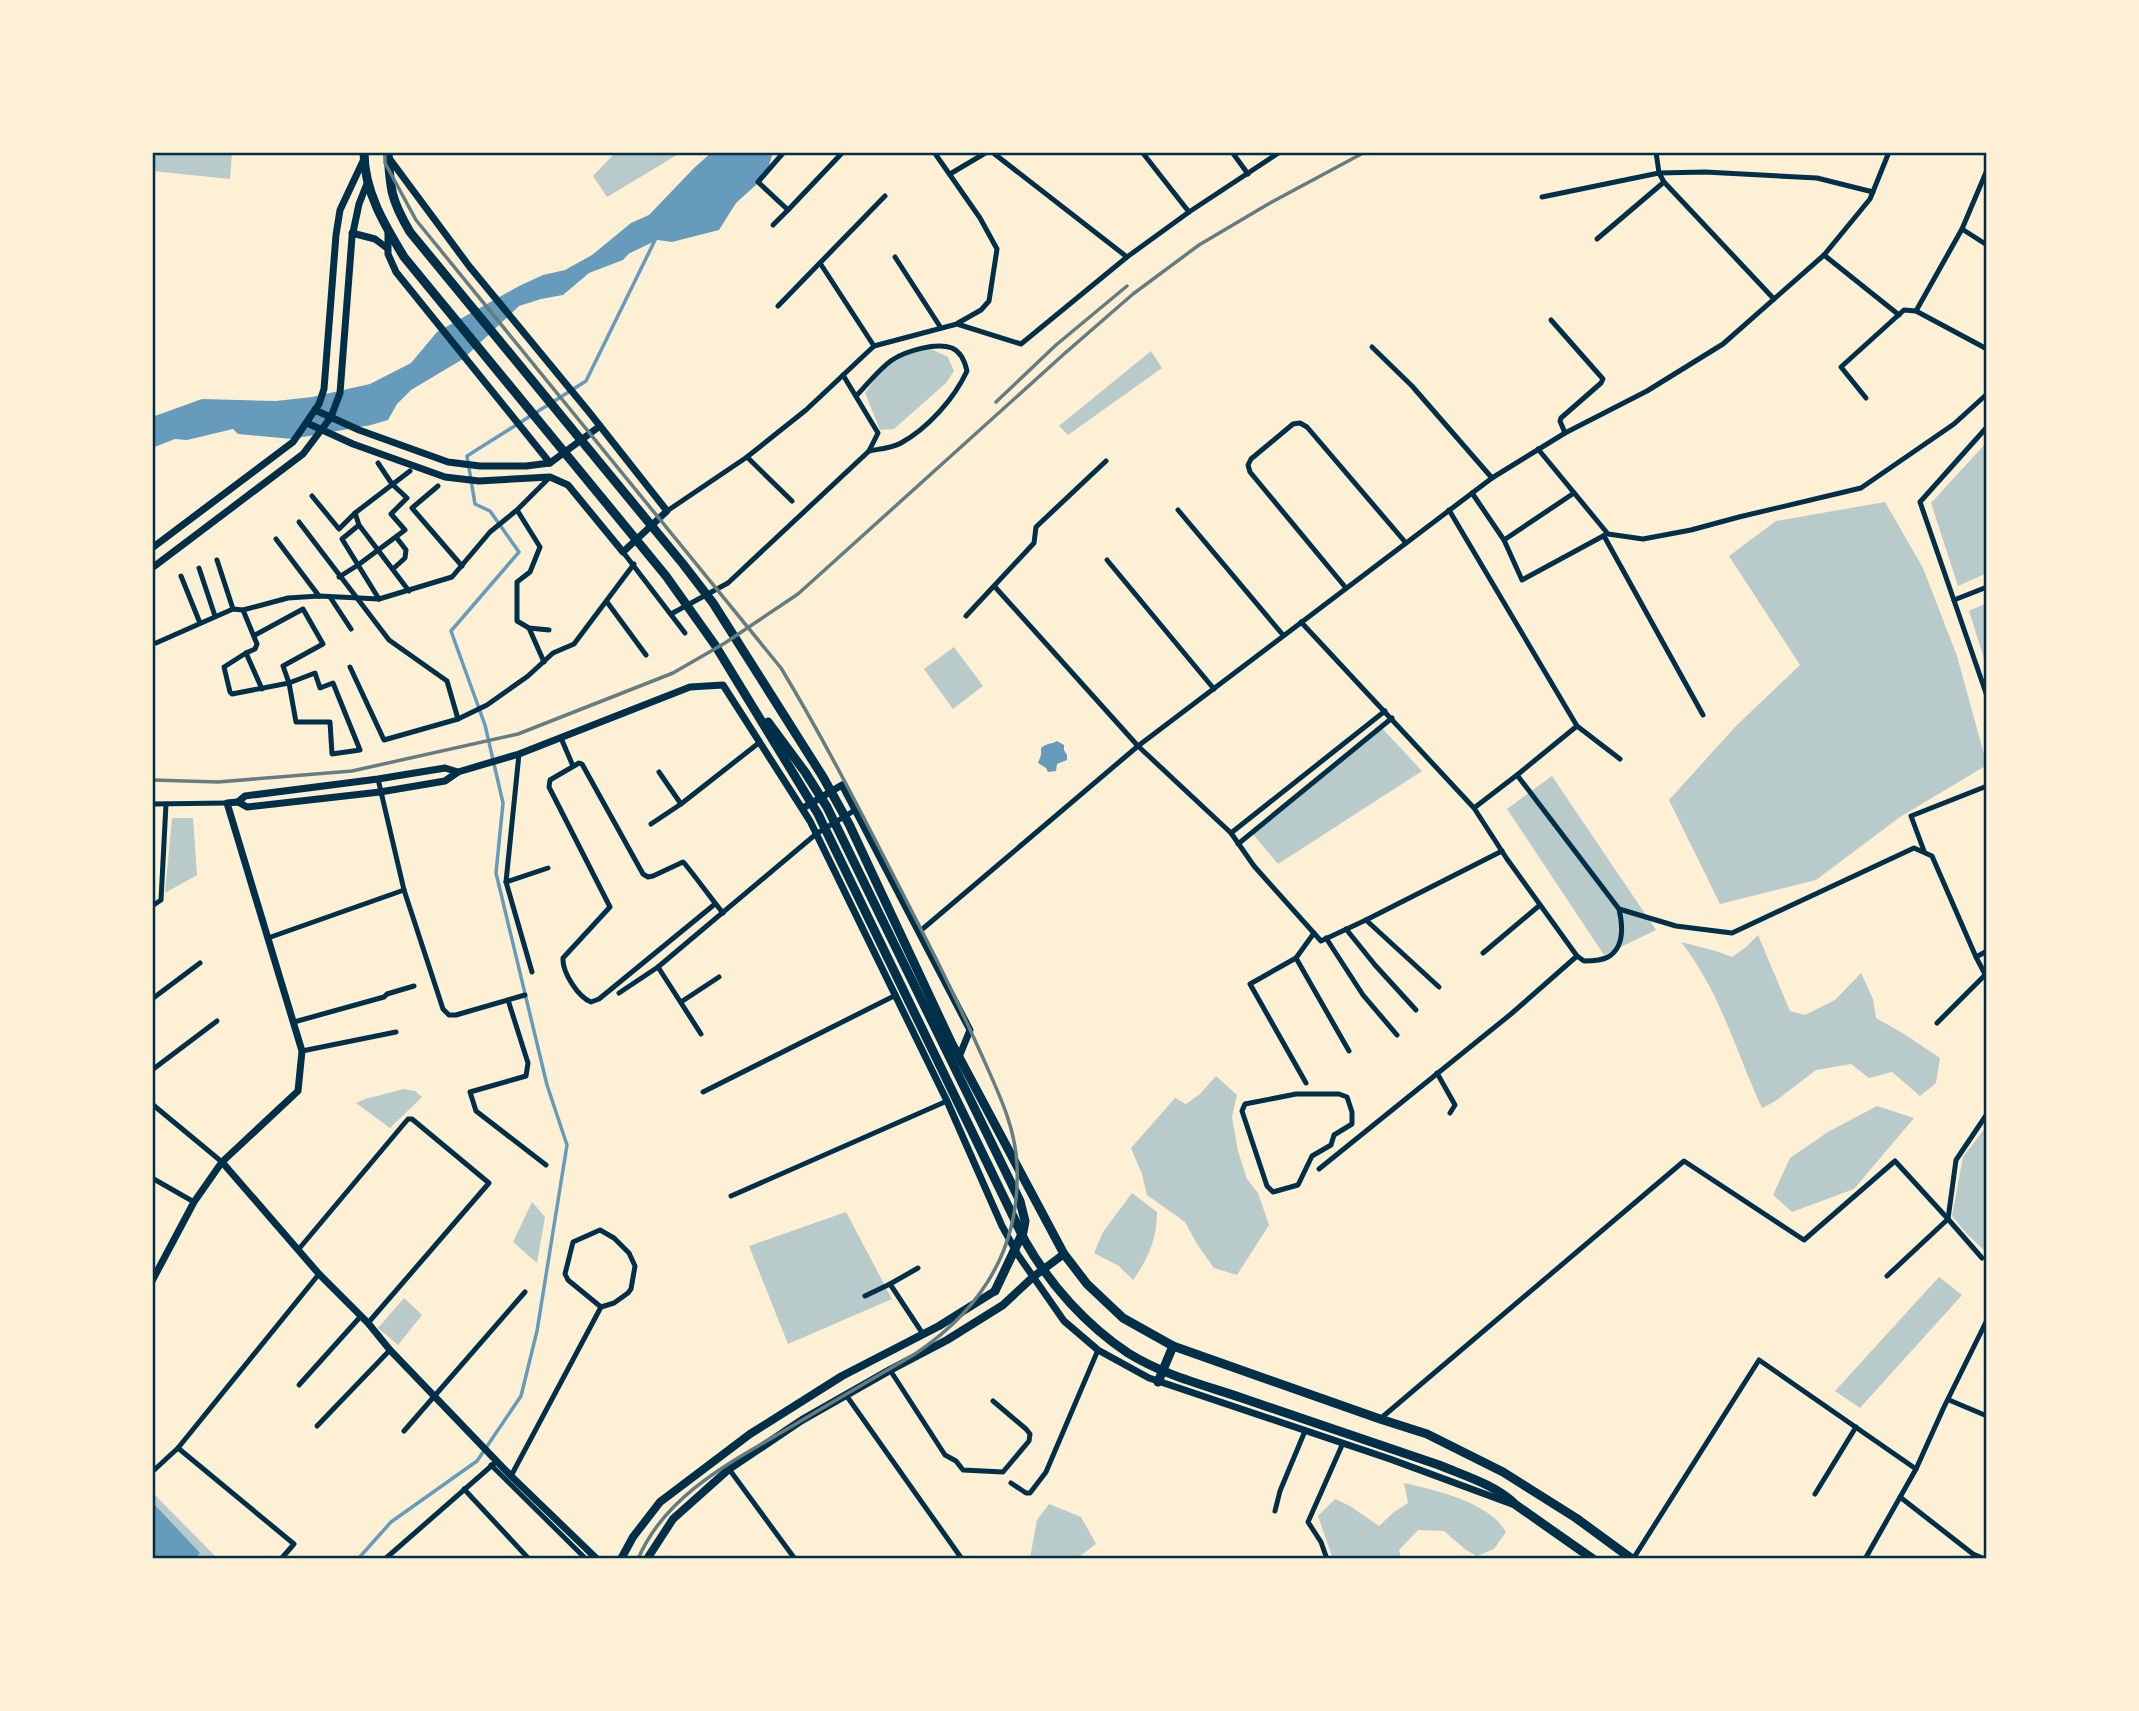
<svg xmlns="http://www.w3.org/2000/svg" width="2139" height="1711" viewBox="0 0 2139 1711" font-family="'PT Sans',sans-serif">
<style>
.green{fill:#b9caca}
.water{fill:#669bbc}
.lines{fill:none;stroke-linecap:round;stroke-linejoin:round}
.stream{stroke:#669bbc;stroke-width:3.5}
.canal{stroke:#669bbc;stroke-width:10}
.minor{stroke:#003049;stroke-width:5}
.tertiary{stroke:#003049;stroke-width:7}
.secondary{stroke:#003049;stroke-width:8}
.primary{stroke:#003049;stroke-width:9}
.rail{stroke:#657d81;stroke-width:3.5}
.neatline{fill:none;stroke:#003049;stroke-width:2.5}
</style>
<rect width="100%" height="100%" fill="#fdf0d5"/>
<g class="green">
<polygon points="152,152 232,152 230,179 152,171"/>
<polygon points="616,152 682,152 607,197 593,176"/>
<polygon points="929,348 948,357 954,371 946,383 894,429 880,430 865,393 889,360"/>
<polygon points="1151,351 1162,368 1068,435 1059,426"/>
<polygon points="1987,442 1987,573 1958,586 1931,503"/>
<polygon points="1885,502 1923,568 1957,656 1987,765 1900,817 1816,880 1720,904 1669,800 1736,726 1800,665 1729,556 1776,521"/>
<polygon points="1987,603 1987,668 1969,611"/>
<polygon points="954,647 983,686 953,709 924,669"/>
<polygon points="1382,728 1422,771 1278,864 1253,834"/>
<polygon points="1552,776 1656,930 1604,955 1507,809"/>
<polygon points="172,818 193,818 197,875 165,893"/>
<path d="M1758 935 1790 1011 1805 1015 1835 1000 1861 973 1873 999 1876 1018 1904 1034 1940 1058 1936 1083 1920 1096 1892 1072 1869 1078 1851 1064 1816 1070 1774 1102 1762 1108C1736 1052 1720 991 1681 942L1716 951 1732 957 1746 947Z"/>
<polygon points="1216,1076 1237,1095 1232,1117 1238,1151 1247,1179 1258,1193 1269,1225 1237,1275 1214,1268 1197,1244 1185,1222 1147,1195 1142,1174 1131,1148 1175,1098 1186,1104 1200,1094"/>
<polygon points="404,1089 415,1091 422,1097 390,1128 356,1103 365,1099"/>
<polygon points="1877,1106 1914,1118 1854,1189 1792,1212 1773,1195 1790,1158 1828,1132"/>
<polygon points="1985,1128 1987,1129 1987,1253 1967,1234 1952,1216 1963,1157"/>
<path d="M1132 1193 1157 1212C1157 1239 1148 1259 1133 1280L1119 1266 1094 1253 1103 1232Z"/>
<polygon points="532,1202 545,1217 537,1263 513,1242"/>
<polygon points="846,1212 892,1299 788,1344 749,1246"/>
<polygon points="1939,1277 1962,1295 1860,1408 1835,1391"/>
<polygon points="404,1298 422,1315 398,1345 378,1328"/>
<path d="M1404 1483C1435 1490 1489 1502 1506 1532L1494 1549 1477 1556 1466 1550 1444 1531 1418 1530 1399 1550 1401 1559H1333L1318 1516 1335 1499 1350 1506 1379 1526 1394 1512 1408 1503Z"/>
<polygon points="152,1492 218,1559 152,1559"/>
<polygon points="1049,1504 1081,1517 1096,1544 1076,1559 1030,1558 1037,1520"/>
</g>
<g class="water">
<polygon points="712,152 773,152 766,176 736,203 719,230 672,242 643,238 623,260 589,273 563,295 541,299 519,306 463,359 411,390 397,404 388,420 371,425 292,439 238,434 233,429 187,440 175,439 152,448 152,417 202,399 276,401 312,397 370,384 411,363 437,332 519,286 543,275 565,270 592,255 631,223 649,215 694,168"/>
<path d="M1057 741 1064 745V750L1067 755V760L1057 764 1056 771 1048 772 1046 768 1038 763 1041 755V748C1046 743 1052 744 1057 741Z"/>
<polygon points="152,1502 200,1553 195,1559 152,1559"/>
</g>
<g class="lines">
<polyline class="stream" points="358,1559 391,1522 477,1461 521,1396 537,1331 567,1145 547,1085 496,873 503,803 485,725 451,631 519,552 490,511 475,504 467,456 586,381 656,238"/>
<polyline class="canal" points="625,250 660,233"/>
<g class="minor">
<polyline points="784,152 758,182 788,210 843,152"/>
<polyline points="934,152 980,218 997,249 989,301 981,310 958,323"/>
<polyline points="992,152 1127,257"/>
<polyline points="1142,152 1189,212"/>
<polyline points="1232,152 1248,174"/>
<polyline points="1656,152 1659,173 1664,182 1774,299"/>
<polyline points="950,174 987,152"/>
<polyline points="1542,197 1659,173 1705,172 1817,178 1873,192"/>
<polyline points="773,225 788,210"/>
<polyline points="1962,229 1987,245"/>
<polyline points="1597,239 1664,182"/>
<polyline points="1824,255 1899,315"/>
<polyline points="895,257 941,328"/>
<polyline points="820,263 874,346"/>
<polyline points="778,306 885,196"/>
<polyline points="1916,311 1962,229 1987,170"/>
<polyline points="1551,320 1603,379 1601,383 1561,418 1560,421 1565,433"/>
<polyline points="1372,347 1412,386 1492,478"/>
<path d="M856 396C867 385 879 369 892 360 906 351 936 342 952 348 961 352 965 362 967 371 954 399 928 428 901 443 892 448 879 449 869 451"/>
<polyline points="1866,398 1841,367 1904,310 1916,311 1987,349"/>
<polyline points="1987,427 1920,502 1987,696"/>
<polyline points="1538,449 1608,534 1643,539 1691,530 1739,517 1861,488 1954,424 1987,394"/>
<polyline points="747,457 792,501"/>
<polyline points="438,486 412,508 462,566"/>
<polyline points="1472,493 1504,540 1522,580 1605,535"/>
<polyline points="312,496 339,529 355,513 410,471"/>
<polyline points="517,510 540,547 530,572 517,582 517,621 529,628 549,630"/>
<polyline points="1178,510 1283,635"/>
<polyline points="1449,510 1577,726"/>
<polyline points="667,511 747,457 806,410 874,346 957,324 1021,344 1127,257 1189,212 1280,152"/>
<polyline points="355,513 359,525 409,591"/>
<polyline points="299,522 389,640 447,681 458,719"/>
<polyline points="359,525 342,539 379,599"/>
<polyline points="1604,536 1703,715"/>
<polyline points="276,539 319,596"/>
<polyline points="1504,540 1574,493"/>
<polyline points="623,552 685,633"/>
<polyline points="217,560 233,609"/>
<polyline points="1107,560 1214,689"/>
<polyline points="199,568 215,616"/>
<polyline points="393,569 405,558 406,550 396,537"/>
<polyline points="181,576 200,623"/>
<polyline points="339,577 358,565 405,530 391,514 407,498 392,484 378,463"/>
<polyline points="995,587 1138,746 1231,833 1254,866 1321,941 1366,920 1502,851"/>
<polyline points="1346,588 1250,472 1248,465 1251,459 1293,424 1300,423 1307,427 1406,543"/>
<polyline points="330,597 351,629"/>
<polyline points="1954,600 1987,587"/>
<polyline points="607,602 646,655"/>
<polyline points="243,610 257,644 255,649 246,653 262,689"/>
<polyline points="671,614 728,583 869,451 878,433 843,375"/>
<polyline points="966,616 1034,543 1036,527 1106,461"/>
<path d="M1301 622 1474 808 1507 859 1577 956 1584 961C1591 961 1601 961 1608 957 1625 947 1623 926 1619 909L1517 775 1474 808"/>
<polyline points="529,628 544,662"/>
<polyline points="156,643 233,609 243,610 288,598 319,596 379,599 452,577 490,532 517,510 550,477"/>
<polyline points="246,653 224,667 230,692 232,694 289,683 315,673 320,688 333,683 360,750 332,754 330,722 296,722 289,683 283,666 323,644 303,609 255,635"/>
<polyline points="350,667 384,740 458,719 487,705 528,676 553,653 574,644 634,564"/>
<polyline points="561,738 573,766"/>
<polyline points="519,754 506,882 532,972"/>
<polyline points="659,772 681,804"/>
<polyline points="1517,775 1577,726 1620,759"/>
<polyline points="378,779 404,890 443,1009 449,1015 456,1015 525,995"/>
<polyline points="152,804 227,803"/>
<polyline points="651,824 681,804 760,742"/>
<polyline points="1231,833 1385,711"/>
<polyline points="1238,844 1392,718"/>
<polyline points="1924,851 1911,816 1987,786"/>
<polyline points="506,882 548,868"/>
<path d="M715 904 599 999 591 1002C578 997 562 972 563 958L610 907 549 787 550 780 579 763 582 764 643 874 648 877 653 876 683 862 685 864C698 880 710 897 723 913"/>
<polyline points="152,906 161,900 166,804"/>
<polyline points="1619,909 1676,926 1732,933 1914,848 1932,856 1976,957"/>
<polyline points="1366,920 1439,987"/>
<polyline points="1346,929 1375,965 1416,1010"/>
<polyline points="919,932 1138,746 1492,478 1565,433 1647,391 1723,344 1824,255 1870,199 1889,152"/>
<polyline points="1314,933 1296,958 1349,1051"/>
<polyline points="268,938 404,890"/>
<polyline points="1326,938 1363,995 1397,1035"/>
<polyline points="1987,951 1976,957 1987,978"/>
<polyline points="1483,953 1540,905"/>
<polyline points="1296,958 1250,984 1306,1083"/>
<polyline points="658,967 701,1034"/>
<polyline points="619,993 658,967 816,834 855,810"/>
<polyline points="152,999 200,963"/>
<polyline points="508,1000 528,1063 526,1076 470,1092 476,1111 546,1165"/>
<polyline points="681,1002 719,977"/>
<polyline points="294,1022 384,997 387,994 414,986"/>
<polyline points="1937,1023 1985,975"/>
<polyline points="302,1051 396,1032"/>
<polyline points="152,1070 217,1021"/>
<polyline points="1437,1073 1455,1105 1450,1113"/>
<polyline points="703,1092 896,995"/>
<polygon points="1296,1094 1339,1094 1347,1097 1352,1112 1352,1124 1334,1135 1331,1145 1312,1156 1298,1185 1273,1192 1267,1186 1242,1111 1245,1104"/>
<polyline points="152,1104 222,1162"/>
<polyline points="1319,1169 1511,1014 1577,956"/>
<polyline points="152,1178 194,1202"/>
<polyline points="731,1196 947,1101"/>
<polyline points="298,1250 408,1119 412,1119 489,1183 368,1323"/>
<polyline points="1982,1258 1948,1219 1956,1160 1987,1114"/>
<polyline points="918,1268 890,1284 923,1334"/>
<polyline points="865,1296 890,1284"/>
<polyline points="890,1370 945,1455 956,1461 963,1470 1003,1472 1029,1441 1030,1434 1026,1429 993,1401"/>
<polyline points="299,1385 361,1316"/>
<polyline points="846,1395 962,1559"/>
<polyline points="1949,1400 1987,1416"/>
<polyline points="1380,1419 1684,1161 1804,1240 1895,1161 1948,1219 1887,1276"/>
<polyline points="317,1426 390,1350"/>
<polyline points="404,1431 525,1292"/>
<polyline points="178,1448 294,1544 281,1559"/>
<polyline points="491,1465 586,1559"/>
<polyline points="729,1469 795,1559"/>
<polyline points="152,1472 178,1448 319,1274"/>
<polyline points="511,1476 601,1307 614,1303 628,1293 631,1289 635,1266 629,1253 614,1238 600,1230 573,1242 565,1274 568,1280 601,1307"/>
<polyline points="1011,1483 1026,1493 1030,1493 1046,1472 1098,1350"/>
<polyline points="464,1489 529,1559"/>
<polyline points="1815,1494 1856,1427"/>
<polyline points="1900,1497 1973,1554 1985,1559"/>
<polyline points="1275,1511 1280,1491 1305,1431"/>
<polyline points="385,1559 497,1461"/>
<polyline points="1327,1559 1321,1542 1308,1522 1343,1443"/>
<polyline points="1633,1559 1759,1360 1916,1469"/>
<polyline points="1865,1559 1916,1469 1944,1407 1987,1320"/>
</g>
<g class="tertiary">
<polyline points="388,230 388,254 396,272 550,463"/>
<polyline points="352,233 375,239 387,248"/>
<polyline points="315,410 359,430 448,462 480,466 526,466 550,463 600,426"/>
<polyline points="307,423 353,444 445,477 479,481 550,477 568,485 623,552 667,511 589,412 469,266 389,158"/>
<polyline points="152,548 293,442 319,404 324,389 336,235 340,210 364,159"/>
<polyline points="152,568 303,454 331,417 340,393 352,237 359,204 368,181"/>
<polyline points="238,802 245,796 378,779 445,768 458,772"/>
<polyline points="803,808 842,785 970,1030 959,1057"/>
<polyline points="222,1162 319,1274 368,1323 390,1350 511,1476 597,1559"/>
<polyline points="152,1281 194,1202 222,1162 298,1091 302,1051 227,803 238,802 247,807 380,792 445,781 458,772 519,754 690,687 723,685 810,821 947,1101 1002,1226 1018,1255 1064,1321 1098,1350 1149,1378 1390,1459 1512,1504"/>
</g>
<g class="secondary">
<polyline points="621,1559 633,1537 660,1502 750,1434 842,1376 939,1326 995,1291"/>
<polyline points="647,1559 673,1519 729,1469 802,1420 890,1370 947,1340 1003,1305 1033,1277 1064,1254"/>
</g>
<g class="primary">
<path d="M364 152C364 191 384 224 404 257L666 576 715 645 818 814 1025 1241C1050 1285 1086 1325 1128 1353 1163 1375 1204 1385 1242 1398 1308 1420 1373 1443 1439 1465 1465 1476 1496 1485 1516 1505L1593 1559"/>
<path d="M388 152C390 189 391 200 410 232L683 564 713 603 823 777 849 824 951 1042 1064 1254 1087 1284 1123 1318 1173 1346 1380 1419 1427 1434 1503 1472 1576 1518 1632 1559"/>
<polyline points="768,722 805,772 827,807 1020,1201 1025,1221 1023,1232 995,1291"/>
<polyline points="1158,1382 1173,1346"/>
</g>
<g class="rail">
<path d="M385 152V163L416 220 781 668C834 756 879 848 926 939 946 978 965 1018 983 1058 998 1092 1015 1126 1017 1164 1021 1247 982 1309 915 1354 874 1378 834 1401 794 1425 735 1460 666 1493 638 1559"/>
<polyline points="996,402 1056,345 1127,286"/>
<polyline points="152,780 218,782 352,771 518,734 673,673 725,643 798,594 1064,354 1133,294 1199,245 1270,203 1365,152"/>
</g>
</g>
<rect width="2139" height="1711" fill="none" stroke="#fdf0d5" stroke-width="308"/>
<rect x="154" y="154" width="1831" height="1403" class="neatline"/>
</svg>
